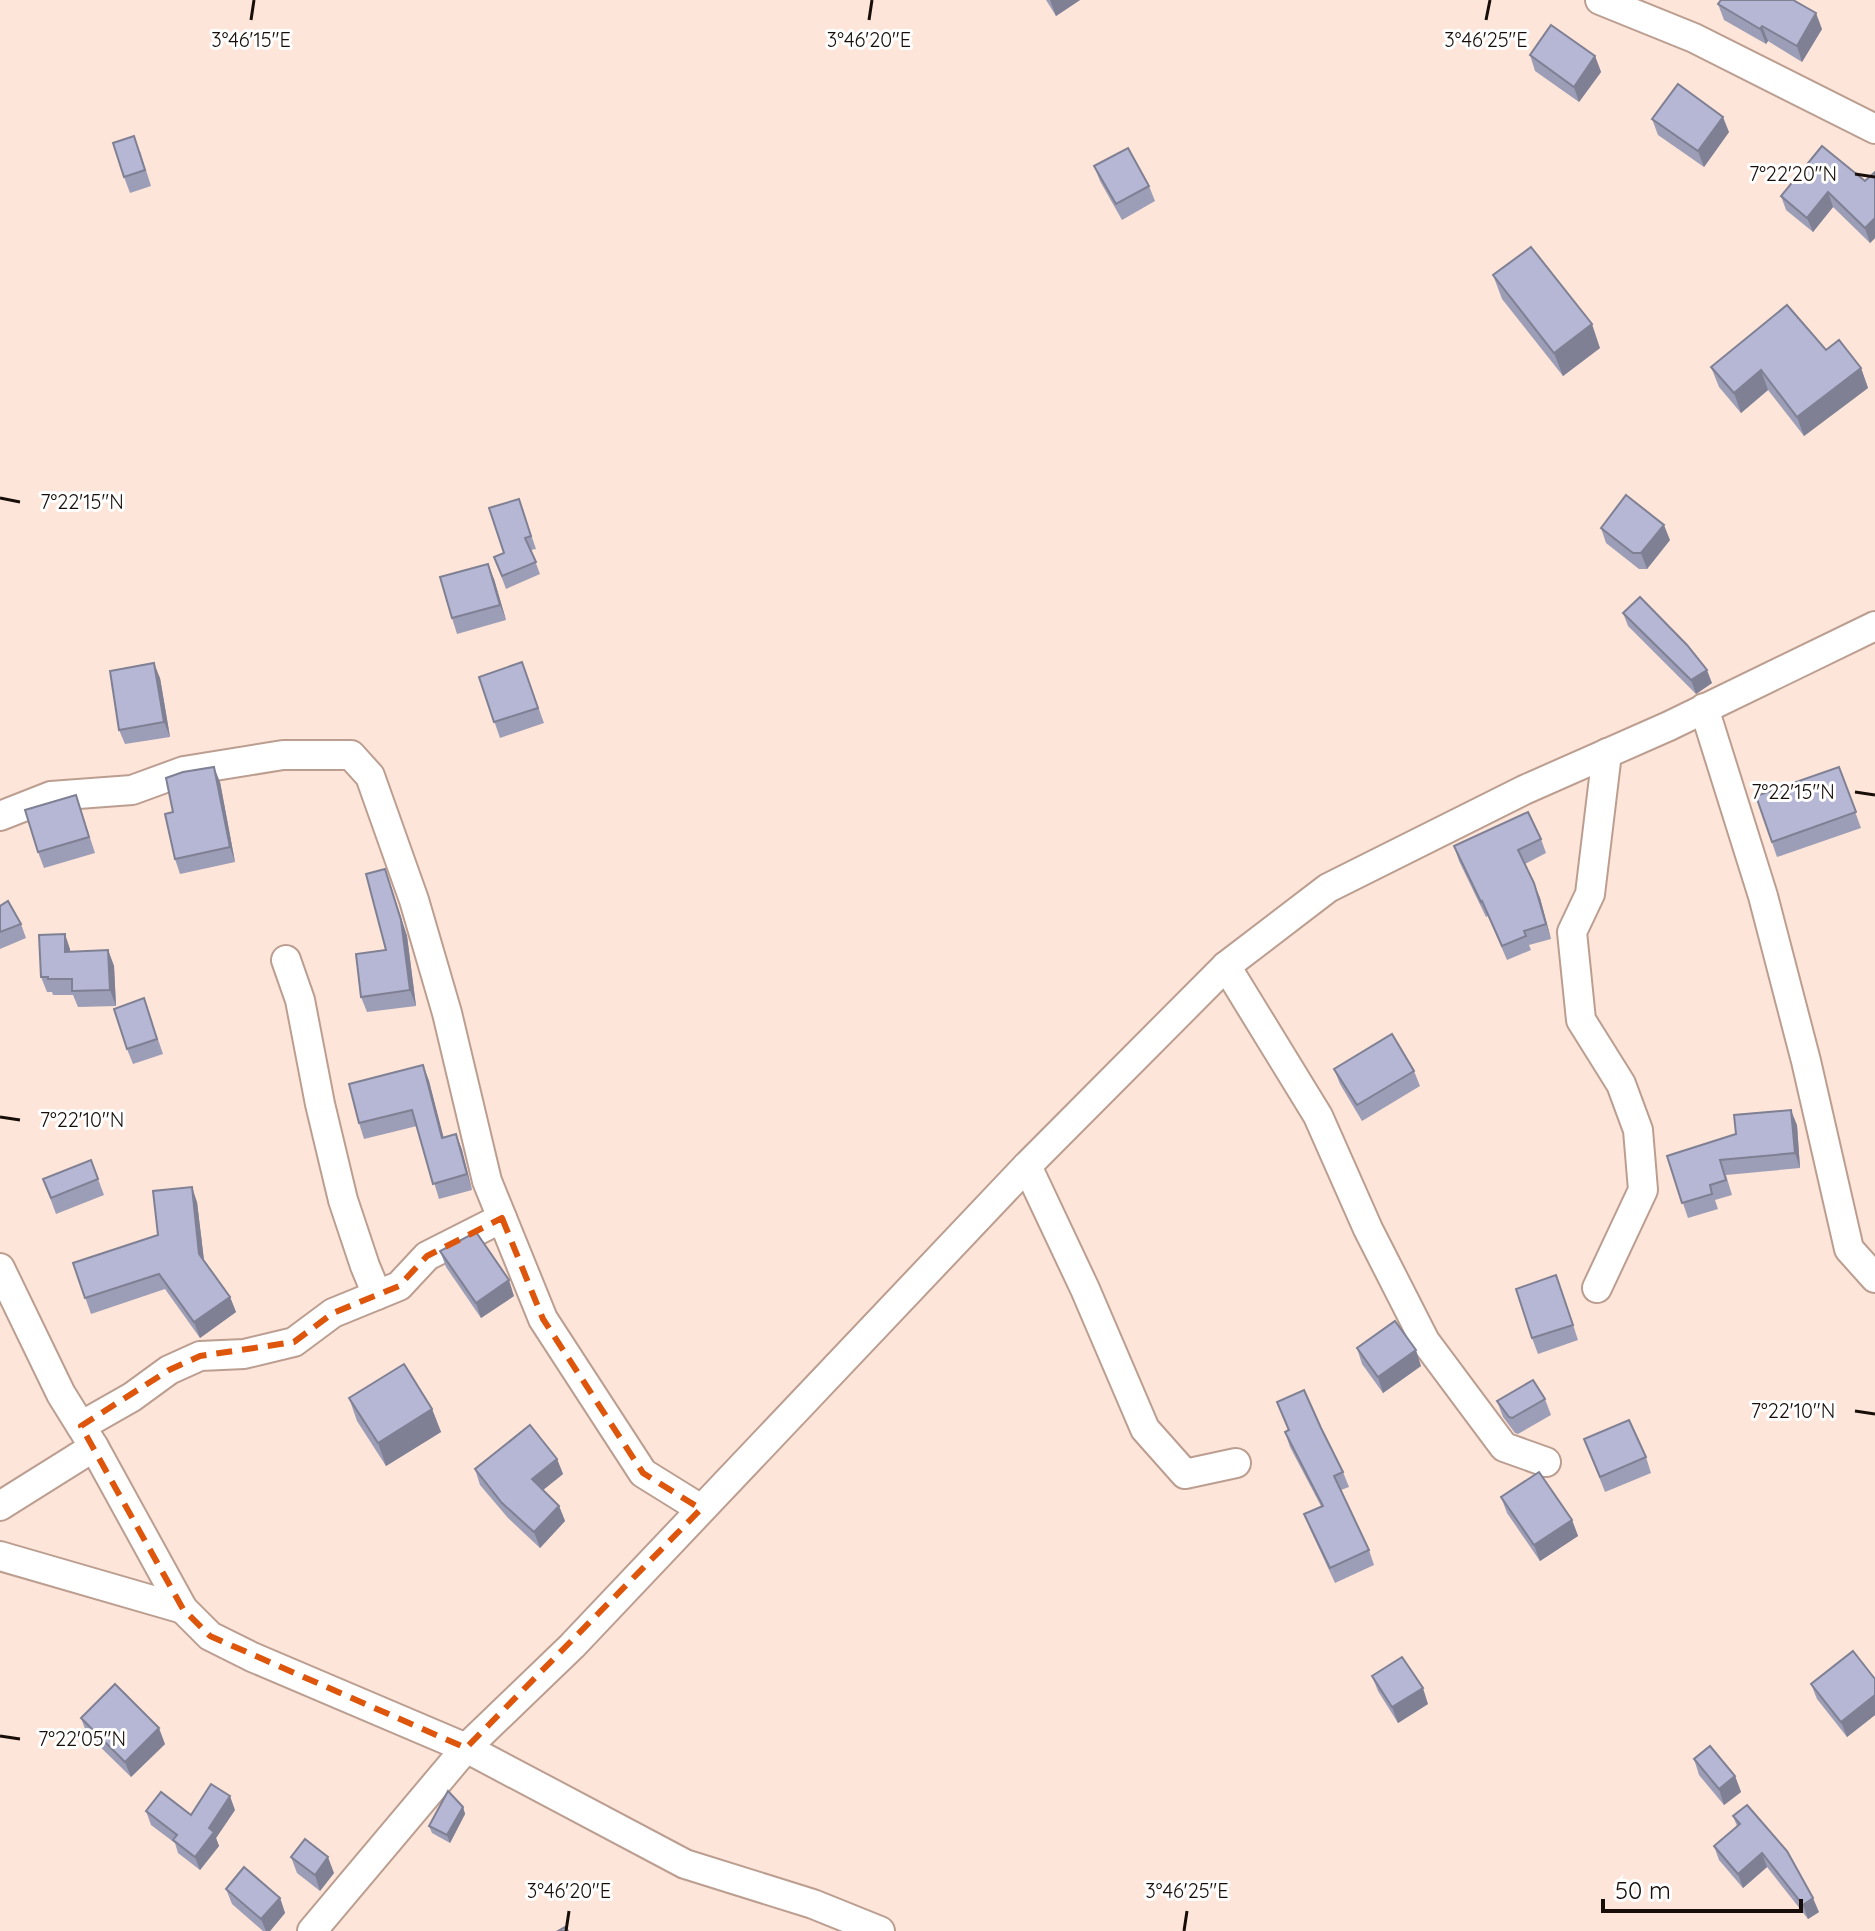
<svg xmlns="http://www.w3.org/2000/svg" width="1875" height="1931" viewBox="0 0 1875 1931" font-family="Quicksand,sans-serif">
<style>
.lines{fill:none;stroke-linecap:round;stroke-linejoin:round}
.street-casing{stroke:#bb9e90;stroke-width:32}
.street{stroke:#fff;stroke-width:28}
.wall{fill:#9c9db6}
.shaded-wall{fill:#7f8094}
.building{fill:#b5b7d4;stroke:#7f8094;stroke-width:2}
.marked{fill:none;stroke:#de550c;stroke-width:6;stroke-dasharray:16 10;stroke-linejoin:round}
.ticks{fill:none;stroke:#180e09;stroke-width:3}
.ticks-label{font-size:20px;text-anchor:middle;fill:#180e09;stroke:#fff;stroke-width:6;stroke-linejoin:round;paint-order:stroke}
</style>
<rect width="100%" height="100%" fill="#fee5d9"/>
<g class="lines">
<g class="street-casing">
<g id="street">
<polyline points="1600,0 1694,38 1875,129"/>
<polyline points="1704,708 1763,896 1806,1061 1849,1249 1875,1278"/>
<polyline points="0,816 51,796 132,790 184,771 283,755 351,755 370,776 414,900 447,1013 487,1181 543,1319 643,1473 701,1509"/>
<polyline points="286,960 300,1000 320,1104 343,1200 365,1266 377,1295"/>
<polyline points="1226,966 1318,1116 1368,1229 1425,1341 1504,1447 1546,1462"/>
<polyline points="1027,1166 1085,1289 1145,1429 1185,1474 1236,1463"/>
<polyline points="0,1268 61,1394 94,1447 183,1609 210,1636 252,1657 466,1748 685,1864 813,1904 880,1931"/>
<polyline points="1597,1288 1643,1190 1638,1130 1621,1084 1581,1020 1572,932 1590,894 1607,753"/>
<polyline points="81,1426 132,1397 169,1370 200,1356 244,1354 294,1342 333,1313 399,1286 427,1256 502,1218"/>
<polyline points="0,1506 94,1447"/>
<polyline points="0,1556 183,1609"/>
<polyline points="312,1931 466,1748 572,1646 1027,1166 1226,966 1328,888 1524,790 1669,726 1875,626"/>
</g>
</g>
<use href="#street" class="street"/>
</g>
<g class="wall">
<polygon points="1046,0 1080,0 1056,16"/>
<polygon points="1718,4 1822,29 1802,62 1768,41 1766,44 1724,20"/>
<polygon points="1530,55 1595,56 1601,72 1579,102 1535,71"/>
<polygon points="1652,119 1729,132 1704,167 1658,135"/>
<polygon points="140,151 151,186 130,193 124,177"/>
<polygon points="1094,166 1149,186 1155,201 1122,220 1100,181"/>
<polygon points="1875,172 1875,238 1870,243 1833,207 1813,232 1786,210 1781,196 1865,181"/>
<polygon points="1493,275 1600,348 1563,376 1502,299"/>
<polygon points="1826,350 1861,368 1868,388 1804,436 1768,390 1741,413 1719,387 1711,367"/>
<polygon points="519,499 536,549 531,550 540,574 506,589 494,557 504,553"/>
<polygon points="1601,528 1670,540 1647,569 1639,569 1606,543"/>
<polygon points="494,579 506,620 457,634 452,618"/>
<polygon points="1623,613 1712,683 1696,694 1628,626"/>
<polygon points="522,662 544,723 500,738 479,677"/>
<polygon points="160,678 170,737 125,744 119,730"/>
<polygon points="1839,767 1861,828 1777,857 1756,796"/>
<polygon points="220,782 235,862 180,874 175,859 173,812"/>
<polygon points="76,795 95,853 44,868 38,852"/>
<polygon points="1541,839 1546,853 1525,864 1540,898 1551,939 1529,945 1531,950 1507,960 1488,916 1486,917 1459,861 1454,846"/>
<polygon points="385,869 407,936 416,1006 367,1012 361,997 386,950"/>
<polygon points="0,906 21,924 26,938 0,949"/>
<polygon points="70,949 70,952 108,950 114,966 116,1006 78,1007 73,995 53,995 52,992 47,992 41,977"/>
<polygon points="144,998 163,1054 133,1064 127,1049"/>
<polygon points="423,1065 429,1081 443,1138 456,1134 462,1150 472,1190 439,1199 417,1126 364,1139 359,1123"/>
<polygon points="1334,1069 1414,1071 1420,1086 1362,1121 1340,1084"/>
<polygon points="1797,1125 1800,1168 1726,1175 1732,1195 1715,1200 1718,1209 1688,1218 1667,1156"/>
<polygon points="91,1160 104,1195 56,1214 43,1179"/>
<polygon points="197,1202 204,1260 230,1297 236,1312 200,1338 165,1289 91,1314 73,1263 158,1235"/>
<polygon points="440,1251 514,1296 481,1318 446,1267"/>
<polygon points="1562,1291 1578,1340 1538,1354 1532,1338"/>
<polygon points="1357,1348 1421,1366 1383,1393 1362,1364"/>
<polygon points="349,1398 432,1409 441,1432 386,1466 357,1421"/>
<polygon points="1545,1399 1551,1415 1518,1434 1515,1433 1503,1417 1497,1401"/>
<polygon points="1277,1402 1321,1428 1343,1472 1349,1487 1341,1490 1369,1550 1374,1565 1335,1583 1310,1529 1304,1514 1321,1506 1290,1447 1285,1432 1288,1430"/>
<polygon points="1584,1439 1646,1457 1651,1473 1605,1492"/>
<polygon points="557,1459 563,1474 543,1490 559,1506 565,1521 540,1548 508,1518 480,1485 475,1469"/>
<polygon points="1501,1497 1572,1520 1578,1536 1540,1561 1507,1513"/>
<polygon points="1372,1676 1428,1704 1398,1723 1378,1691"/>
<polygon points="1875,1679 1875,1715 1847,1737 1817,1699 1811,1684"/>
<polygon points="81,1718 165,1744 131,1777 87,1734"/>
<polygon points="1694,1759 1735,1776 1741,1792 1724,1805 1699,1775"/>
<polygon points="463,1807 465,1814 450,1843 432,1833 429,1826"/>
<polygon points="235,1810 216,1838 219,1846 200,1870 178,1853 175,1843 151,1825 146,1811 191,1815"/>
<polygon points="1733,1816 1819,1912 1808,1919 1767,1867 1743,1888 1719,1860 1714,1846 1737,1826"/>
<polygon points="291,1857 334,1873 320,1891 297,1873"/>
<polygon points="226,1889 280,1898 285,1913 270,1931 263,1931 232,1904"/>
</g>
<g class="shaded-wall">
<polygon points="1050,0 1080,0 1056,16"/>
<polygon points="1816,13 1822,29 1802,62 1797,46"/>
<polygon points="1762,26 1768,41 1766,44 1760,29"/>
<polygon points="1595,56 1601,72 1579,102 1574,87"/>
<polygon points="1723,117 1729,132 1704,167 1698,151"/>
<polygon points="1828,192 1833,207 1813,232 1807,218"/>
<polygon points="1875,218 1875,238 1870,243 1865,228"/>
<polygon points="1592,324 1600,348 1563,376 1554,353"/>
<polygon points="1861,368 1868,388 1804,436 1797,417"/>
<polygon points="1761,370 1768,390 1741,413 1734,393"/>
<polygon points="1664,525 1670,540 1647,569 1641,553"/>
<polygon points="488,564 494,579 506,620 500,605"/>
<polygon points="154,663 160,678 170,737 164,722"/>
<polygon points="1707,670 1712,683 1696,694 1691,680"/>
<polygon points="214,767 220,782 235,862 230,847"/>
<polygon points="385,869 407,936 416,1006 410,990"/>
<polygon points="1534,883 1540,898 1551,939 1546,924"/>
<polygon points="65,934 70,949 71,968 65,952"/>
<polygon points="108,950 114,966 116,1006 110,990"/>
<polygon points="423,1065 429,1081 448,1154 442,1138"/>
<polygon points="1791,1110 1797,1125 1800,1168 1795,1153"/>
<polygon points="456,1134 462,1150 472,1190 467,1174"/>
<polygon points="192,1187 197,1202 205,1269 199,1254"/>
<polygon points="509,1280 514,1296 481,1318 476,1303"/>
<polygon points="230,1297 236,1312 200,1338 194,1322"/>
<polygon points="1416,1350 1421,1366 1383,1393 1378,1377"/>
<polygon points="432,1409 441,1432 386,1466 378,1443"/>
<polygon points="557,1459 563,1474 538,1494 532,1479"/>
<polygon points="559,1506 565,1521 540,1548 534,1532"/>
<polygon points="1572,1520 1578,1536 1540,1561 1534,1545"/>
<polygon points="1423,1688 1428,1704 1398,1723 1392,1707"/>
<polygon points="1875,1695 1875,1715 1847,1737 1841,1722"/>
<polygon points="159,1728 165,1744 131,1777 125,1762"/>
<polygon points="1735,1776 1741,1792 1724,1805 1719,1789"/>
<polygon points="230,1796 235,1810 216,1838 219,1846 200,1870 195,1857 209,1828"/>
<polygon points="463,1807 465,1814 450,1843 447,1835"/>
<polygon points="1762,1853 1767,1867 1743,1888 1738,1874"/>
<polygon points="328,1857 334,1873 320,1891 315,1875"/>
<polygon points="280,1898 285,1913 270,1931 266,1931 261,1919"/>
<polygon points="1813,1898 1819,1912 1808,1919 1803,1905"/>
</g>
<g class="building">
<polygon points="1721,0 1793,0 1816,13 1797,46 1762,26 1760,29 1718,4"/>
<polygon points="1551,25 1595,56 1574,87 1530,55"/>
<polygon points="1678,84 1723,117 1698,151 1652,119"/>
<polygon points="134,136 145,170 124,177 113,143"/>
<polygon points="1822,146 1865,181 1875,172 1875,218 1865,228 1828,192 1807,218 1781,196"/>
<polygon points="1128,148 1149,186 1116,204 1094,166"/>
<polygon points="1531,247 1592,324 1554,353 1493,275"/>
<polygon points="1787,305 1826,350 1839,340 1861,368 1797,417 1761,370 1734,393 1711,367"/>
<polygon points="1626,495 1664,525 1641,553 1633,553 1601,528"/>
<polygon points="519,499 531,536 525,538 536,562 502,576 494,557 504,553 489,508"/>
<polygon points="488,564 500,605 452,618 440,577"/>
<polygon points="1640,597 1687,645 1707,670 1691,680 1623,613"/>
<polygon points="522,662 538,708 494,722 479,677"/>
<polygon points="154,663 164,722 119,730 110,671"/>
<polygon points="214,767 230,847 175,859 165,814 173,812 166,778 183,772"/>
<polygon points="1839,767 1856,812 1772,842 1756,796"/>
<polygon points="76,795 89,837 38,852 25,810"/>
<polygon points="1528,812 1541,839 1518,850 1534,883 1546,924 1524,931 1526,936 1502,946 1482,901 1481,902 1454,846"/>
<polygon points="385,869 401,920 410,990 361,997 356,954 386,950 366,874"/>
<polygon points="8,901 21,924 0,932 0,906"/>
<polygon points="65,934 65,952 108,950 110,990 72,991 72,979 48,979 48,977 41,977 39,935"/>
<polygon points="144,998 157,1039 127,1049 114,1009"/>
<polygon points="1392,1034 1414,1071 1357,1105 1334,1069"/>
<polygon points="423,1065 442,1138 456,1134 467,1174 433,1184 412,1110 359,1123 349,1084"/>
<polygon points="1791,1110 1795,1153 1720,1160 1726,1180 1710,1185 1712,1194 1682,1203 1667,1156 1736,1134 1734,1115"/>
<polygon points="91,1160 98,1179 51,1198 43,1179"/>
<polygon points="192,1187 199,1254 230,1297 194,1322 159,1274 85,1298 73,1263 158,1235 153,1191"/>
<polygon points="476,1232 509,1280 476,1303 440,1251"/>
<polygon points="1556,1275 1573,1325 1532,1338 1516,1289"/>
<polygon points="1395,1321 1416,1350 1378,1377 1357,1348"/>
<polygon points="404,1364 432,1409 378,1443 349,1398"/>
<polygon points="1533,1380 1545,1399 1512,1418 1509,1417 1497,1401"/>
<polygon points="1304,1390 1321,1428 1343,1472 1334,1476 1369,1550 1330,1568 1304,1514 1323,1506 1285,1432 1289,1430 1277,1402"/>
<polygon points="1629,1420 1646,1457 1600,1477 1584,1439"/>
<polygon points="530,1425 557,1459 532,1479 559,1506 534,1532 502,1503 475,1469"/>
<polygon points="1539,1472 1572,1520 1534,1545 1501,1497"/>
<polygon points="1853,1651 1875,1679 1875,1695 1841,1722 1811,1684"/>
<polygon points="1402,1657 1423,1688 1392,1707 1372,1676"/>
<polygon points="115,1684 159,1728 125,1762 81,1718"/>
<polygon points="1710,1746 1735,1776 1719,1789 1694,1759"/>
<polygon points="211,1784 230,1796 209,1828 214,1832 195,1857 173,1840 177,1835 146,1811 161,1792 191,1815"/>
<polygon points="448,1791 463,1807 447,1835 429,1826"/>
<polygon points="1747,1805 1787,1851 1813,1898 1803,1905 1762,1853 1738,1874 1714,1846 1740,1824 1733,1816"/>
<polygon points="305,1839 328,1857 315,1875 291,1857"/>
<polygon points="244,1867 280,1898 261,1919 226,1889"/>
<polygon points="565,1927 568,1931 558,1931"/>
</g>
<path class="marked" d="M502 1218 543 1319 643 1473 701 1509 466 1748 210 1636 183 1609 81 1426 169 1370 200 1356 294 1342 333 1313 399 1286 427 1256Z"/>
<path class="ticks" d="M251 20 254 0M869 20 872 0M1486 20 1490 0M1855 174 1875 177M0 498 20 502M1855 792 1875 795M0 1117 20 1120M1855 1411 1875 1414M0 1736 20 1739M566 1931 569 1911M1184 1931 1187 1911"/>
<g class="ticks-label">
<text x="251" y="47">3°46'15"E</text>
<text x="869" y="47">3°46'20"E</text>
<text x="1486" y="47">3°46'25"E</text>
<text x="1793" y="181">7°22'20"N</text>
<text x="82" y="509">7°22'15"N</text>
<text x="1793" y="799">7°22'15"N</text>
<text x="82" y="1127">7°22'10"N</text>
<text x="1793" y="1418">7°22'10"N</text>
<text x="82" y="1746">7°22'05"N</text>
<text x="569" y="1898">3°46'20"E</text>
<text x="1187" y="1898">3°46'25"E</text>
</g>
<path d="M1603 1899v12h198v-12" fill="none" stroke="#180e09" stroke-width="4"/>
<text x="1615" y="1899" font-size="24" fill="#180e09" stroke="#ffffff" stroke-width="6" paint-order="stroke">50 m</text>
</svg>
